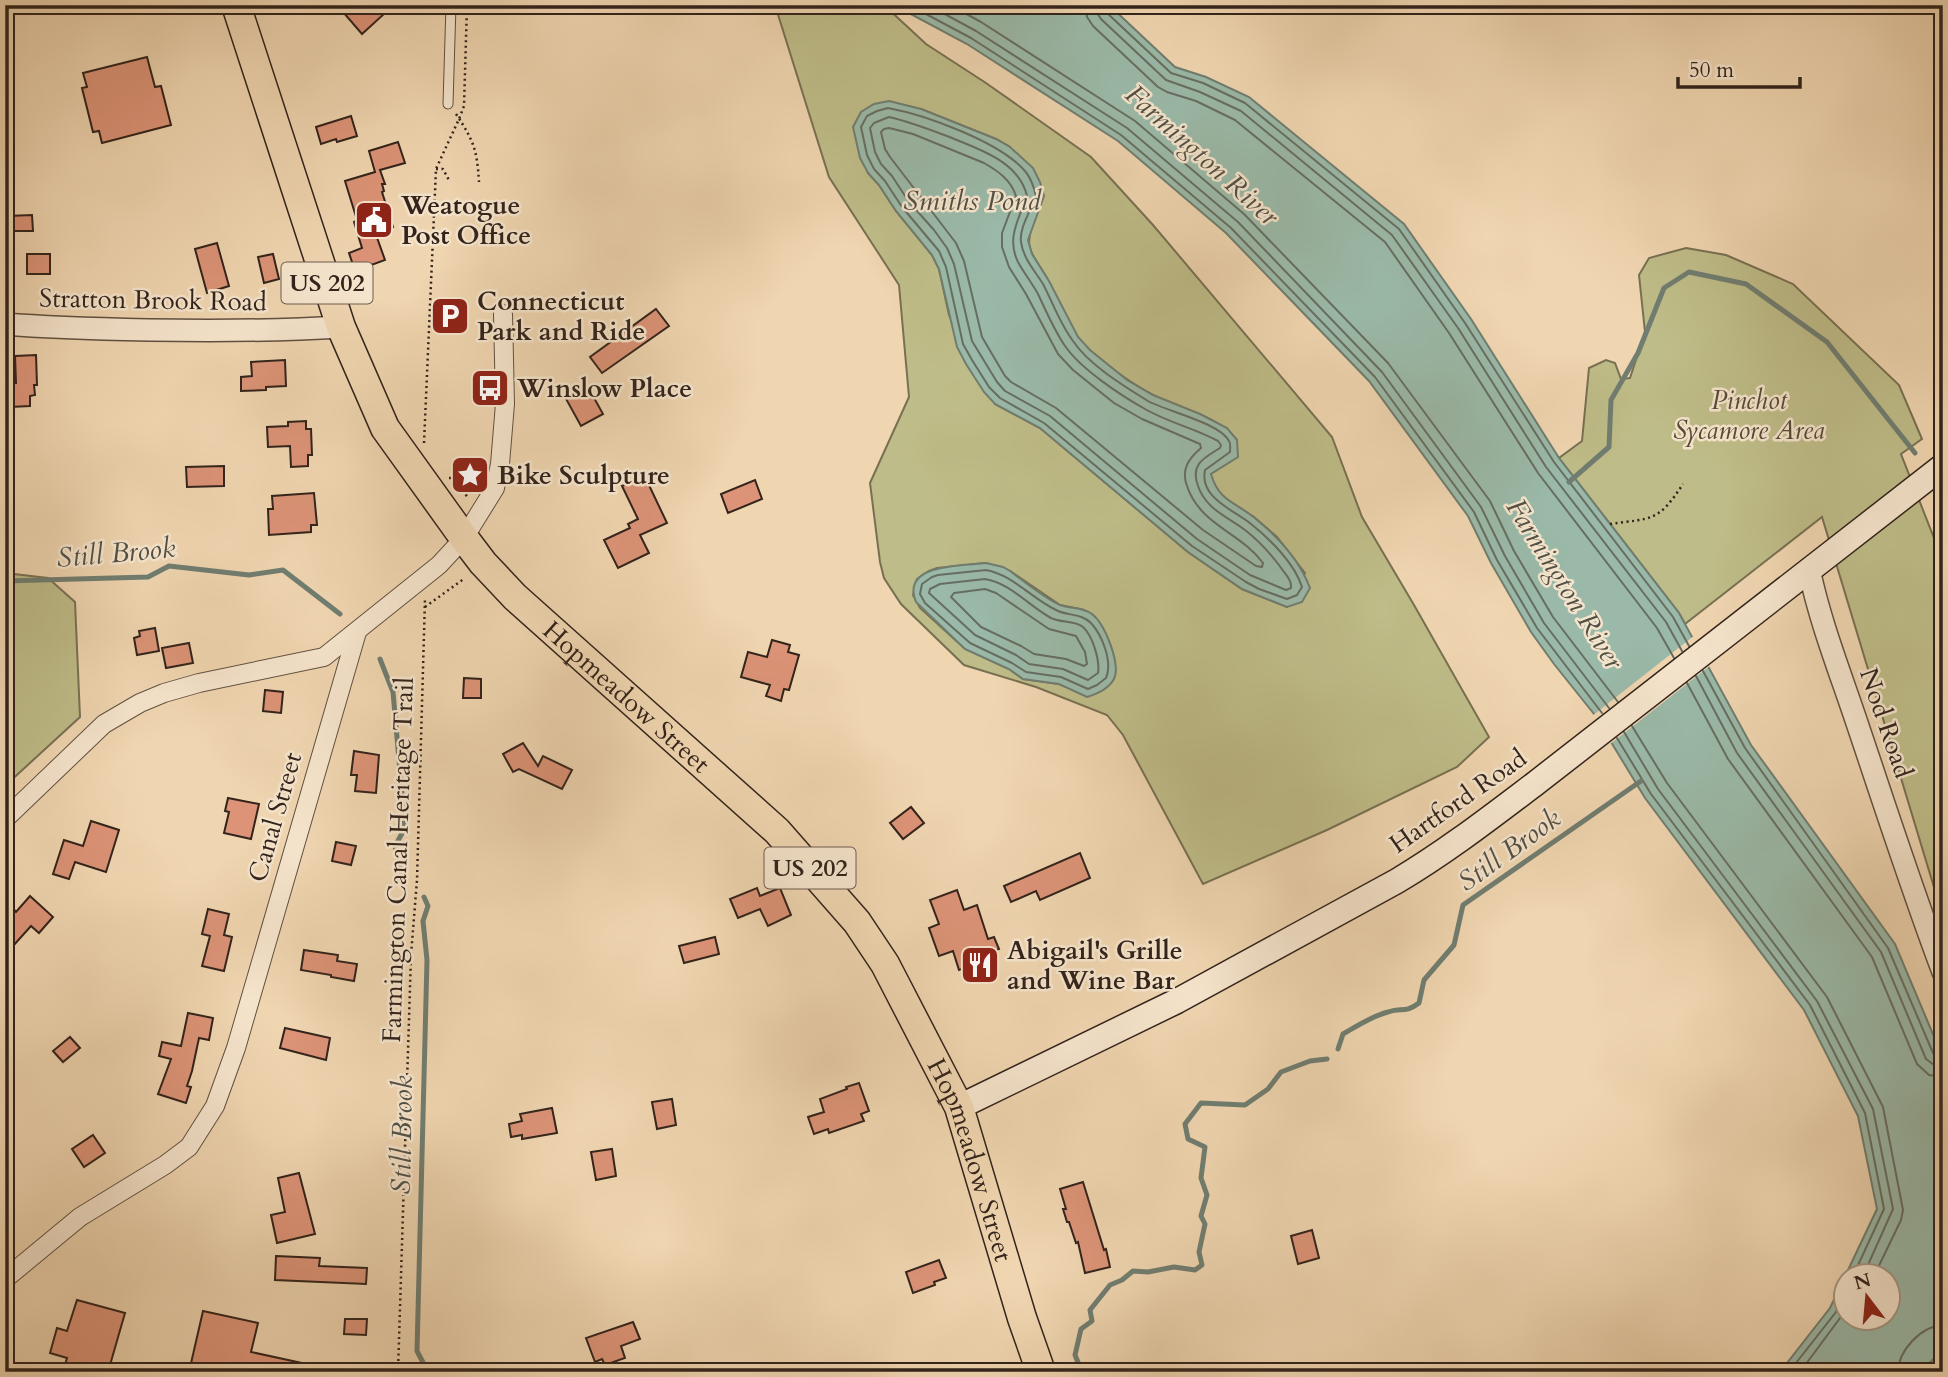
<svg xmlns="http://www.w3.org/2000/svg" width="1948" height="1377" viewBox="0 0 1948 1377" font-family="Cardo,serif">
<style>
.green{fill:#bebc88;stroke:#787052;stroke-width:2;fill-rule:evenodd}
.water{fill:#9ab9a8;stroke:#707d70;stroke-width:2;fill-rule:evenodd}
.pier{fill:#efd5b0}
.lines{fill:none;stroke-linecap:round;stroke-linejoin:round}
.shore{stroke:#666e62;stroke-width:2}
.stream{stroke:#707d70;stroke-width:5}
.building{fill:#dc9377;stroke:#32231b;stroke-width:2}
.service-casing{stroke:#615040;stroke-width:11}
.minor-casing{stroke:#615040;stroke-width:20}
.tertiary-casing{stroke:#615040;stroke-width:24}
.secondary-casing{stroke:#32231b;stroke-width:27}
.trunk-casing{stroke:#32231b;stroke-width:31}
.path{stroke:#32231b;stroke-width:2.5;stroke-dasharray:2 3.5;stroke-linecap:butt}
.service{stroke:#f5e4cc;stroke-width:9}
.minor{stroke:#f5e4cc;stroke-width:18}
.tertiary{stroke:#f5e4cc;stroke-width:21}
.secondary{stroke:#f5e4cc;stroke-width:24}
.trunk{stroke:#efd5b0;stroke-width:28}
.labels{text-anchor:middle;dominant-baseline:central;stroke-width:5;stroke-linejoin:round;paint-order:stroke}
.shield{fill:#f5e4cc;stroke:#6c5d50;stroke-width:2}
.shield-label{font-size:24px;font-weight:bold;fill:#32231b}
.poi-label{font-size:26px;font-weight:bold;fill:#32231b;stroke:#f5e4cc;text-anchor:start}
.street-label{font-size:26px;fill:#32231b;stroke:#f5e4cc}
.park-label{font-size:26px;font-style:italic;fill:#554936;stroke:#f5e4cc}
.water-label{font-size:28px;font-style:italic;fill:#515045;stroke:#f5e4cc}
</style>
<rect width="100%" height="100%" fill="#efd5b0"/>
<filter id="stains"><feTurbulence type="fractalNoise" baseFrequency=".00286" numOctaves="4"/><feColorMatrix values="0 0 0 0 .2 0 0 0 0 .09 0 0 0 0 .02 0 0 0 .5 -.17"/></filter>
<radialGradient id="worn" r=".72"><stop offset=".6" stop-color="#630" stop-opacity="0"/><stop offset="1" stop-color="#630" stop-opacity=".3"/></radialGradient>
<g class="green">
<path d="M775 5H880L886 7 926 44 986 83 1091 157 1153 225 1332 437 1362 517 1414 605 1489 737 1457 767 1327 830 1203 884 1123 735 1107 715 1036 687 964 665 901 604 884 578 880 562 870 483 909 397 899 285 829 177ZM921 109 996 139 1010 147 1038 211C1020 252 1032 249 1050 284 1059 301 1067 319 1077 336 1091 356 1132 384 1153 395 1182 411 1214 413 1237 440V457L1210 474 1215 488 1226 500 1254 517 1277 537 1305 573 1287 607 1242 589 1188 552 1040 428 995 404 949 315 939 269 932 255 896 211 879 185 868 173ZM986 563 1010 571 1060 605 1084 610C1094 626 1124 663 1113 680 1110 685 1105 688 1101 691L1074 690 1059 684 1023 679 1009 669 965 649 920 608 913 595 917 579 929 571 937 568Z"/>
<polygon points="1686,248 1726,255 1793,284 1899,385 1922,439 1901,454 1943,561 1943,917 1822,517 1685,624 1679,613 1559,458 1582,441 1589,368 1606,360 1615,363 1621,379 1630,378 1645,332 1639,275 1649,258"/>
<polygon points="5,573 48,578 75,602 80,717 6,785"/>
</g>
<g class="water">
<path d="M894 5H1109L1175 67 1206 77 1249 97 1404 224 1471 319 1559 458 1679 613 1751 745 1895 944 1943 1058V1349L1921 1372H1780L1830 1308 1877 1209 1858 1116 1804 1010 1645 798 1594 714 1554 664 1531 632 1491 563 1468 516 1369 381 1226 233 1118 141 967 44ZM1846 1276H1888V1318H1846Z"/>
<path d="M889 101 921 109 996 139 1010 147 1033 168 1040 182 1044 196 1028 240 1032 254 1049 281 1078 337 1090 350 1127 380 1153 395 1200 414 1227 428 1237 440 1238 457 1211 474C1219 502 1236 502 1256 519 1278 537 1300 561 1310 588L1302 602 1287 607 1242 589 1188 552 1040 428 995 404 984 392 966 364 957 347 939 269 932 255 896 211 879 185 868 173 860 158 853 127 861 112 874 104Z"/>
<path d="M986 563 1003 567 1010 571C1022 580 1047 600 1060 605 1071 609 1082 607 1092 614 1105 624 1121 664 1114 679 1109 688 1097 694 1087 697L1059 684 1023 679 1009 669 965 649 916 602C900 563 963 566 986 563Z"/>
</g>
<polygon class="pier" points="1695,635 1711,665 1609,745 1592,716"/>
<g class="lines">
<g class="shore">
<polyline points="909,5 971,38 1121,135 1231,228 1375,377 1474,512 1497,560 1537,628 1602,713"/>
<polyline points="928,5 976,31 1127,128 1238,222 1382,372 1481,507 1505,556 1544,623 1609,708"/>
<polyline points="950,5 981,22 1135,121 1244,214 1388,363 1490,501 1514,551 1553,617 1618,702"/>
<polyline points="1086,5 1087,17 1093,26 1158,87 1167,92 1196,101 1235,120 1385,242 1449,333 1538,473 1657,628 1674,658"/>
<polyline points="1096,5 1097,13 1101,19 1166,80 1200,92 1241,111 1392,235 1458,328 1546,467 1666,622 1682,651"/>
<polyline points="1105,5 1107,13 1171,73 1203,83 1245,103 1399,229 1465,323 1554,462 1673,617 1689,646"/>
<path d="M888 108C926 115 1000 142 1025 171 1031 178 1034 187 1036 196 1032 209 1019 227 1021 242 1023 258 1035 271 1043 284 1053 303 1060 324 1073 341 1089 365 1124 386 1148 401 1166 411 1220 423 1229 441 1231 444 1230 448 1230 452L1205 470C1199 498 1234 510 1251 524 1270 539 1295 564 1302 587L1297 595 1287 599 1259 589 1246 582 1192 546 1044 423 1000 398 989 387 972 360 963 344 946 267 939 251 902 207 885 181 874 169 867 155 861 127 867 116 877 111Z"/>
<path d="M889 117C911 122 931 130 952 138 981 150 1019 162 1027 196 1019 219 1006 238 1018 262 1024 273 1032 283 1038 294 1046 311 1054 330 1065 346 1081 369 1120 395 1145 409 1167 422 1194 428 1218 441L1221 445 1220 448C1204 458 1190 464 1198 486 1206 509 1226 516 1245 530 1258 540 1269 552 1279 565 1284 573 1292 579 1291 588L1286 590 1250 575 1197 539 1050 416 1005 391 997 382 972 341 954 264 947 248 934 230 909 202 892 176 881 164 875 152 870 128 874 123Z"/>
<path d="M889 128 913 134 984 163C998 171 1011 180 1016 196L1002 233V247L1009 267 1026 294 1058 354 1073 370 1114 403 1142 419 1200 444 1201 448C1188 459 1181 470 1187 486 1200 525 1240 532 1263 563L1262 567 1256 566 1203 530 1056 408 1011 382 1005 376 982 337 964 261 956 243 890 157 885 149 881 132 884 129Z"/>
<path d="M986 570C1013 575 1031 598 1056 610 1067 616 1081 613 1091 623 1102 635 1113 662 1106 678L1097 685 1088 689 1061 677 1026 672 1012 663 970 643 925 603 920 594 922 584 932 577 938 575Z"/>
<path d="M985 579C1010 583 1029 606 1051 618 1061 623 1074 620 1083 627 1093 636 1100 661 1098 673L1088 680 1063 669 1029 664 1016 655 975 635 929 593 930 589 940 584Z"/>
<polygon points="985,589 996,593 1049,629 1076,636 1085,652 1087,664 1084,666 1066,659 1034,654 1021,646 981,627 951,597 954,593"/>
<polyline points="1703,671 1745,748 1888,948 1933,1053 1937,1057 1943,1058"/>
<polyline points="1696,676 1737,753 1881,952 1926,1059 1934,1065 1943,1067"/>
<polyline points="1687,683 1728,759 1872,957 1917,1064 1929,1075 1943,1077"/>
<polyline points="1632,726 1667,783 1827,997 1883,1107 1903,1210 1901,1220 1874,1276"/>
<polyline points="1624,732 1658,789 1817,1001 1873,1109 1893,1209 1863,1276"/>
<polyline points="1617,738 1651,794 1810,1005 1865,1113 1884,1209 1853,1276"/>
<polyline points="1789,1372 1836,1312 1846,1289"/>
<polyline points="1800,1372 1846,1310"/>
<path d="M1898 1372C1898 1351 1921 1326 1943 1325"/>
</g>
<g class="stream">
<polyline points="1569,482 1609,447 1611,400 1638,353 1664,288 1689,272 1746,284 1827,342 1915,453"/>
<polyline points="5,581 148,577 169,566 249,575 283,570 340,614"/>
<polyline points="380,659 393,692 405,828 395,846 405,891"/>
<polyline points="424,897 428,906 423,921 427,960 417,1351 428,1372"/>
<path d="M1338 1049 1343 1034C1357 1026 1372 1016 1388 1012 1402 1007 1404 1014 1419 1003L1424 980 1454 945 1463 905 1641 781"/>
<polyline points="1082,1372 1075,1355 1081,1329 1092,1321 1090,1310 1110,1285 1122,1280 1133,1271 1148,1272 1174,1267 1195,1270 1202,1265 1199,1252 1205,1224 1201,1216 1207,1195 1201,1178 1205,1147 1188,1139 1185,1124 1201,1103 1245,1105 1268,1089 1281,1072 1310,1061 1327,1059"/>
</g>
</g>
<g class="building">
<polygon points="337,5 377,5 384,14 362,34"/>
<polygon points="147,57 155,87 161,86 171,125 102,143 99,131 93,132 82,88 87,87 83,73"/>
<polygon points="351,116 357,136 337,142 336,139 321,144 316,127"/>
<polygon points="398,142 405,163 380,170 385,184 382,184 384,191 382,192 393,227 375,232 385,260 355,271 349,253 362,248 354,222 357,220 345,181 375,172 369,151"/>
<polygon points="32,215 33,231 8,231 8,216"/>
<polygon points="217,243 229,286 207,293 195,249"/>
<rect x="27" y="254" width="23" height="20"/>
<polygon points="273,254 279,279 264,283 258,257"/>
<polygon points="656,309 669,326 602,373 590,357"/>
<polygon points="36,355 37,385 34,385 35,395 30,396 30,406 10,407 9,383 16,383 15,356"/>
<polygon points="285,360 286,386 266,387 266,390 241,391 241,377 252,376 251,362"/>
<polygon points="587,385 603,414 581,426 565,397"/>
<polygon points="306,421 306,429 311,429 312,455 308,455 308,466 291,467 290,446 268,447 267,427 288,426 288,422"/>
<polygon points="224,466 224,486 187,487 186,467"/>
<polygon points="641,477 643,482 647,481 667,523 640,535 649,553 618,568 604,540 630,528 628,524 638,519 622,486"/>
<polygon points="755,480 762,499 728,513 721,494"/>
<polygon points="314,493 317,525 311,525 311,532 269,535 268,509 273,509 272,496"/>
<polygon points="155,628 159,651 137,655 134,638 140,636 139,631"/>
<polygon points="772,640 790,645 788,652 799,655 789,690 784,689 781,701 766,696 770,685 741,677 748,652 767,657"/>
<polygon points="189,643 193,663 166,668 162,648"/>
<polygon points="464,678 481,679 481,698 463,698"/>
<polygon points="265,690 283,692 281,713 263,711"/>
<polygon points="523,743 538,766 543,756 572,770 562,789 519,769 513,772 503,754"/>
<polygon points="354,751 379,755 376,793 355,791 357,775 351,775"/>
<polygon points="228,798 259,804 251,839 224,833 229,812 225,811"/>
<polygon points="911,807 924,823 903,839 890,823"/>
<polygon points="91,821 119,830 106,872 75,862 69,879 53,874 64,840 83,846"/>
<polygon points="336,842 356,846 351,865 332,861"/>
<polygon points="1080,853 1090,878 1040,900 1036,891 1011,902 1004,886"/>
<polygon points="757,888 760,896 780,888 791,915 768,926 760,909 738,918 730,899"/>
<polygon points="957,890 964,910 977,905 988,939 994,937 999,949 991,952 994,958 959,970 953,951 939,956 929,928 939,924 930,900"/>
<polygon points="30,896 53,917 39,933 31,926 5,955 5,917 13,908 16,912"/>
<polygon points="208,909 229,914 224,935 232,937 224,971 202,966 210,936 202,934"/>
<polygon points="715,937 719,954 684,963 679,946"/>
<polygon points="304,950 338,955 337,961 357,964 354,981 331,977 331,975 301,970"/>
<polygon points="188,1013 213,1018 209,1040 199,1038 192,1071 187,1086 191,1087 186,1103 158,1094 171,1059 159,1056 162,1042 181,1046"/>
<polygon points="285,1028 330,1038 326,1060 280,1048"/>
<polygon points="70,1037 80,1048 63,1062 53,1051"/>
<polygon points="859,1083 869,1111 861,1114 864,1121 829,1133 828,1129 814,1134 808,1117 824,1112 820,1099 847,1089 846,1087"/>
<polygon points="672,1099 676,1125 657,1129 652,1102"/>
<polygon points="552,1108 557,1133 522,1139 522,1135 511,1137 509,1124 522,1121 520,1114"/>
<polygon points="93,1135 105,1153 84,1167 72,1149"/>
<polygon points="612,1149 616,1176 596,1180 591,1152"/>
<polygon points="299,1173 315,1234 277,1243 271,1215 285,1212 278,1178"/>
<polygon points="1083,1182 1104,1250 1106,1249 1110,1267 1085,1273 1078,1242 1076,1243 1069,1222 1067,1222 1063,1209 1066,1209 1060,1189"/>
<polygon points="1312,1230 1319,1258 1298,1264 1291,1236"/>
<polygon points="276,1256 320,1258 319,1266 367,1268 366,1284 275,1280"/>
<polygon points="939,1260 946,1278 934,1282 935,1285 913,1293 906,1272"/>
<polygon points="77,1300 125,1313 108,1372 63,1372 67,1358 50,1353 57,1328 67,1331"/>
<polygon points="203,1311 258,1323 251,1352 316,1366 316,1372 189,1372"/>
<polygon points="345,1319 367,1319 366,1335 344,1334"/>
<polygon points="633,1322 640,1339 621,1346 625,1358 605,1365 602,1359 595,1362 586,1338"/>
</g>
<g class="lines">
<g class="service-casing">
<polyline id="service" points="448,104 451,5"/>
</g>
<g class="minor-casing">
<g id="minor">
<polyline points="5,819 104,724 140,703 164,693 199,683 324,657 439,565 464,538 495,488 500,464 505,404 503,314"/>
<polyline points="5,1279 80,1217 165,1165 189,1147 215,1106 236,1048 357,632"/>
</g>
</g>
<g class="tertiary-casing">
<g id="tertiary">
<path d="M5 324C53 328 101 329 149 330 214 331 277 331 341 327"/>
<path d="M1809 569C1820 622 1840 672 1857 723 1885 806 1912 890 1943 972"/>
</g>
</g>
<g class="secondary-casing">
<path id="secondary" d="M959 1107 1177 1001 1397 881C1446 852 1491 817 1536 783L1943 466"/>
</g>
<g class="trunk-casing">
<g id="trunk">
<path id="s1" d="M236 5 341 327 385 428 464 538 483 563 515 597 777 831 857 922 885 964 959 1107 1022 1318 1041 1372"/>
</g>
</g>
<g class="path">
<path d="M456 114C474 141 477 150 479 182"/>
<polyline points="436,169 443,169 450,182"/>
<polyline points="424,443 436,169 459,119 464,106 467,5"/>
<polyline points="449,478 458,478 460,486 468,498"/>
<path d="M1610 524C1653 518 1658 522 1683 484"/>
<polyline points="425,607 465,578"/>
<polyline points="398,1372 411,955 417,880 425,599"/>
</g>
<use href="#service" class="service"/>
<use href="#minor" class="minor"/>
<use href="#tertiary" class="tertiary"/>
<use href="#secondary" class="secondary"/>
<use href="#trunk" class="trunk"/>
</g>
<defs>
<g id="civic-square" transform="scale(2.0125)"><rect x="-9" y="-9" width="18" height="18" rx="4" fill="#8f2418" stroke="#f5e4cc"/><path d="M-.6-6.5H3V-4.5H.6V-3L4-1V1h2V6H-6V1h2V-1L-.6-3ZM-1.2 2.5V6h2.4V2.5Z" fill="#fff"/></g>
<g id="parking-square" transform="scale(2.0125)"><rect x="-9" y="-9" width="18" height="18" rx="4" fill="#8f2418" stroke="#f5e4cc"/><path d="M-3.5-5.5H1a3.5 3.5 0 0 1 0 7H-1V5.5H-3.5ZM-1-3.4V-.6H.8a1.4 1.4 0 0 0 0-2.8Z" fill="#fff"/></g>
<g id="bus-square" transform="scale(2.0125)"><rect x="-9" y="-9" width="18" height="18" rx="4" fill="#8f2418" stroke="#f5e4cc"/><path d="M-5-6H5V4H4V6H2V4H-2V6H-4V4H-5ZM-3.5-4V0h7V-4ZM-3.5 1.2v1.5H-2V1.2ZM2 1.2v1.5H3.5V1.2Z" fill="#fff"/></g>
<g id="sight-square" transform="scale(2.0125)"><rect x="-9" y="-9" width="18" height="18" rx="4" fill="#8f2418" stroke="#f5e4cc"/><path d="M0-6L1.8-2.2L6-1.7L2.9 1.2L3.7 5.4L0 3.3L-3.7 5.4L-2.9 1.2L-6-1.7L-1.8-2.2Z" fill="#fff"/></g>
<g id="restaurant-square" transform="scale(2.0125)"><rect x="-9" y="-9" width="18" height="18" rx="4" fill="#8f2418" stroke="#f5e4cc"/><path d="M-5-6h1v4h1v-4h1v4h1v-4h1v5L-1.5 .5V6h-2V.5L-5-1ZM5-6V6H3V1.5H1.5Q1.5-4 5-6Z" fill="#fff"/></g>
</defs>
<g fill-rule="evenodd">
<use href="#civic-square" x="374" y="220"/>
<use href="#parking-square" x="450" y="316"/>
<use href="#bus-square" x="490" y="388"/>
<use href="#sight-square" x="470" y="475"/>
<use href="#restaurant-square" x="980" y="965"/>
</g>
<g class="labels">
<g class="shield">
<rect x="281.5" y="262.5" width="91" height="41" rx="5"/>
<rect x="764.5" y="847.5" width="91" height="41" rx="5"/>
</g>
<g class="shield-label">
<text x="327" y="283">US 202</text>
<text x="810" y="868">US 202</text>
</g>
<g class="poi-label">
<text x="401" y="205">Weatogue<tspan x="401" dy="30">Post Office</tspan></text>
<text x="477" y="301">Connecticut<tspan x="477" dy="30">Park and Ride</tspan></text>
<text x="517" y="388">Winslow Place</text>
<text x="497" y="475">Bike Sculpture</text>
<text x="1007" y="950">Abigail's Grille<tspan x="1007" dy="30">and Wine Bar</tspan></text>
</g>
<g class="street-label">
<text transform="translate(153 300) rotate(1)">Stratton Brook Road</text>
<text stroke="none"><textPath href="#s1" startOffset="812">Hopmeadow Street</textPath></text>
<text transform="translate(1886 723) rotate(71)">Nod Road</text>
<text transform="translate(1458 801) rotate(-35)">Hartford Road</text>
<text transform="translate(275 817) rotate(-74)">Canal Street</text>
<text transform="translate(398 860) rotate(-88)">Farmington Canal Heritage Trail</text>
<text stroke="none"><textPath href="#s1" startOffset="1400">Hopmeadow Street</textPath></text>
</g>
<g class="park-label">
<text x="1749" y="400">Pinchot<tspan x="1749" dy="30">Sycamore Area</tspan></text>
</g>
<g class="water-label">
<text transform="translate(1202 155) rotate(42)">Farmington River</text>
<text x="972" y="201">Smiths Pond</text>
<text transform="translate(116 553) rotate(-5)">Still Brook</text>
<text transform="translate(1565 584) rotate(58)">Farmington River</text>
<text transform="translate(1509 850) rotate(-36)">Still Brook</text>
<text transform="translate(402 1135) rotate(-89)">Still Brook</text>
</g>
</g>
<rect width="1948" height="1377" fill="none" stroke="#efd5b0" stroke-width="28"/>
<rect x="7" y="7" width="1934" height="1363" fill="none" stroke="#32231b" stroke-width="3.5"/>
<rect x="14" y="14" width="1920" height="1349" fill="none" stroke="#32231b" stroke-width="2"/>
<g transform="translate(1867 1297) rotate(344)"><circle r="33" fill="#f5e4cc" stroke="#a79785" stroke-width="2"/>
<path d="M0-5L12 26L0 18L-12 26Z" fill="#8f2418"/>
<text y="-10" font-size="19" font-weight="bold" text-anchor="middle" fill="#32231b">N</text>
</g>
<path d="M1678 77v10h122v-10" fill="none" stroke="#32231b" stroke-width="3.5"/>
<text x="1689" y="77" font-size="21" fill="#32231b" stroke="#f5e4cc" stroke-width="5" paint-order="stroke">50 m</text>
<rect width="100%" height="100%" filter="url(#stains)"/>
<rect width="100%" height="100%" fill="url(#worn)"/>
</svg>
